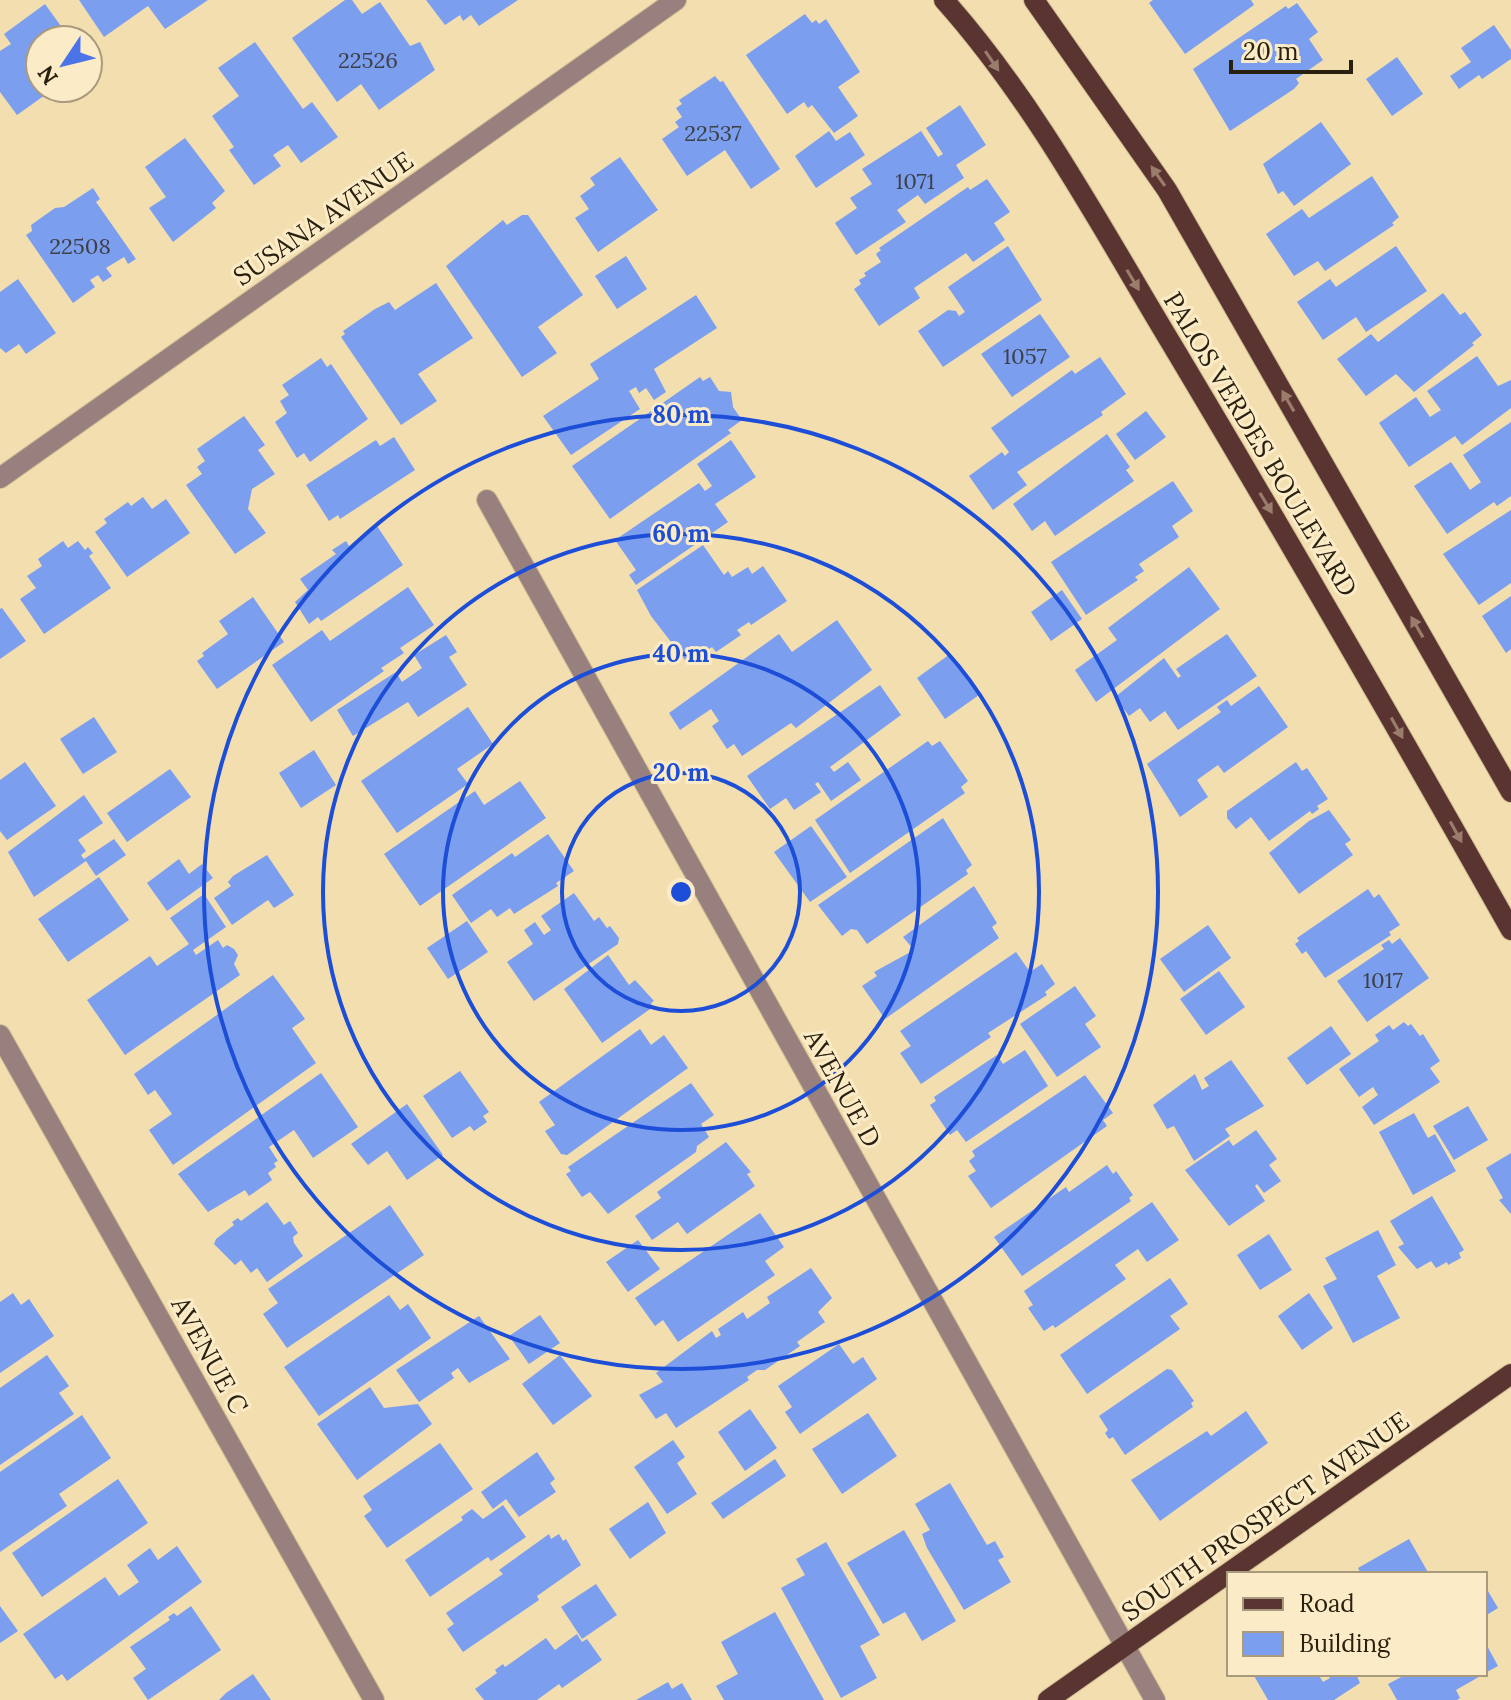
<svg xmlns="http://www.w3.org/2000/svg" width="1511" height="1700" viewBox="0 0 1511 1700" font-family="Lora,serif">
<style>
.building{fill:#7b9eef}
.lines{fill:none;stroke-linecap:round;stroke-linejoin:round}
.minor-casing{stroke:#cfbc93;stroke-width:22}
.major-casing{stroke:#cfbc93;stroke-width:22}
.minor{stroke:#97807e;stroke-width:20}
.major{stroke:#593430;stroke-width:20}
.oneway{fill:#9a7d6c}
.ring{fill:none;stroke:#1d4ed8;stroke-width:4}
.labels{text-anchor:middle;dominant-baseline:central;stroke-width:6;stroke-linejoin:round;paint-order:stroke}
.number-label{font-size:22px;fill:#3e4047}
.street-label{font-size:26px;fill:#29210f;stroke:#fcebc7}
.centre{fill:#1d4ed8;stroke:#fcebc7;stroke-width:4}
.ring-label{font-size:24px;text-anchor:middle;font-weight:bold;fill:#1d4ed8;stroke:#fcebc7;stroke-width:6;stroke-linejoin:round;paint-order:stroke}
</style>
<rect width="100%" height="100%" fill="#f3deb0"/>
<g class="building">
<polygon points="79,0 208,0 165,29 148,6 104,37"/>
<polygon points="345,0 352,0 362,14 380,2 410,46 420,42 435,70 379,110 361,84 337,102 292,38"/>
<polygon points="426,0 518,0 479,26 471,15 463,21 460,15 445,25"/>
<polygon points="1153,0 1251,0 1254,5 1185,54 1149,3"/>
<polygon points="1297,3 1318,32 1309,39 1323,60 1296,79 1299,83 1294,89 1230,131 1193,69 1286,6 1288,9"/>
<polygon points="45,4 71,40 40,40 40,88 65,88 55,95 52,90 17,115 0,92 0,51 11,44 4,34"/>
<polygon points="805,14 812,23 816,20 819,24 826,19 860,72 838,87 858,116 834,133 812,105 808,108 804,102 787,114 746,55"/>
<polygon points="1494,25 1511,50 1511,59 1482,79 1479,75 1459,89 1450,76 1471,62 1461,48"/>
<polygon points="255,42 303,109 312,102 338,137 301,163 288,145 273,155 281,166 254,185 229,150 234,147 212,116 239,96 218,68"/>
<polygon points="1397,57 1423,94 1392,116 1366,79"/>
<polygon points="715,76 720,82 723,81 780,169 751,189 725,150 687,176 662,139 679,127 675,122 682,117 676,108 682,104 679,100"/>
<polygon points="960,105 986,145 956,165 964,178 925,204 918,195 897,210 906,222 856,255 835,223 857,208 850,198 872,184 862,169 921,131 938,157 943,154 926,128"/>
<polygon points="1321,122 1351,164 1294,206 1283,191 1278,194 1263,164"/>
<polygon points="829,131 836,141 850,132 865,155 816,188 795,156"/>
<polygon points="185,138 225,191 212,203 216,208 173,242 149,208 166,197 145,167"/>
<polygon points="620,157 658,210 598,252 575,218 589,209 580,196 595,185 590,178"/>
<polygon points="1372,176 1399,217 1392,223 1394,225 1325,271 1318,261 1294,276 1266,234 1302,209 1309,218"/>
<polygon points="987,179 1010,212 994,223 1005,240 973,262 966,253 914,288 920,298 879,326 854,289 861,284 859,280 866,276 864,273 881,262 876,254 881,250 879,248 968,187 970,190"/>
<polygon points="93,188 100,199 96,202 136,259 128,264 124,257 106,268 112,276 103,282 98,275 90,280 95,287 73,303 26,235 32,231 31,225 55,208 64,207"/>
<polygon points="522,215 528,215 583,295 538,327 557,353 522,377 446,266 503,220 507,225"/>
<polygon points="1008,246 1042,300 943,367 918,331 948,310 956,311 959,316 965,312 948,287"/>
<polygon points="1396,246 1427,291 1366,332 1356,317 1323,340 1297,302 1330,279 1336,287"/>
<polygon points="626,256 647,289 617,309 595,276"/>
<polygon points="18,279 56,333 26,354 19,344 6,353 0,348 0,292"/>
<polygon points="436,283 473,338 418,374 437,401 401,425 341,337 345,334 343,331 375,309 389,302 395,310"/>
<polygon points="1443,293 1460,315 1465,312 1482,335 1472,343 1474,345 1414,392 1396,374 1366,396 1337,359 1371,334 1378,342"/>
<polygon points="696,295 717,328 654,369 666,392 654,400 646,388 639,393 636,387 629,391 640,409 571,455 543,416 599,379 590,364"/>
<polygon points="1040,314 1070,357 1012,397 981,354"/>
<polygon points="1477,356 1498,386 1511,380 1511,408 1462,445 1455,436 1409,467 1379,423 1416,397 1430,417 1441,410 1427,391"/>
<polygon points="1100,357 1126,394 1101,412 1103,415 1017,472 1027,485 993,510 969,476 1002,452 1005,456 1009,452 991,428 1072,370 1075,374"/>
<polygon points="321,358 327,367 331,364 368,419 310,462 304,453 297,458 275,422 287,413 280,401 289,395 282,385"/>
<polygon points="700,377 703,381 710,377 719,391 731,392 733,407 742,420 728,430 731,433 610,519 572,466"/>
<polygon points="1146,411 1166,437 1135,460 1116,434"/>
<polygon points="244,416 265,445 258,450 275,474 252,489 248,509 266,533 235,554 186,485 202,474 197,467 205,461 197,449"/>
<polygon points="1511,422 1511,496 1497,506 1494,502 1447,534 1414,486 1451,462 1470,490 1481,482 1463,455"/>
<polygon points="1107,434 1130,467 1126,470 1134,481 1055,536 1045,521 1032,531 1013,504"/>
<polygon points="394,437 415,470 340,519 338,515 329,521 306,485 376,440 380,446"/>
<polygon points="731,440 756,477 715,504 728,522 636,585 629,575 636,570 615,540 699,483 705,491 712,486 697,464"/>
<polygon points="1173,481 1193,511 1172,526 1179,537 1139,564 1144,571 1135,577 1138,580 1086,615 1051,562"/>
<polygon points="143,497 152,509 166,499 190,533 127,577 95,532 107,523 104,519 128,502 131,506"/>
<polygon points="1511,510 1511,583 1479,605 1443,554"/>
<polygon points="377,526 403,565 321,621 318,617 309,624 295,602 308,590 300,579 336,554 332,550 346,541 349,546"/>
<polygon points="63,541 68,548 78,541 85,550 88,547 93,553 89,556 111,588 44,634 20,599 36,588 27,576 42,566 38,559"/>
<polygon points="703,545 724,575 728,571 732,577 748,567 752,574 763,566 787,601 751,625 749,622 737,630 741,635 716,652 712,647 688,664 651,616 637,590"/>
<polygon points="1189,567 1220,609 1096,702 1075,670 1117,640 1108,628"/>
<polygon points="408,587 434,625 400,648 404,653 381,668 384,671 311,722 272,665 322,630 330,641"/>
<polygon points="1062,590 1082,619 1051,641 1031,612"/>
<polygon points="1511,596 1511,649 1506,653 1482,616"/>
<polygon points="253,597 284,642 217,689 197,661 204,656 202,653 228,634 219,621"/>
<polygon points="2,608 26,641 0,659 0,609"/>
<polygon points="837,620 872,670 796,728 791,723 742,756 734,744 727,749 712,726 719,721 711,709 680,730 669,713 779,634 792,652"/>
<polygon points="1227,634 1257,676 1178,730 1165,711 1150,722 1140,708 1129,716 1115,697 1164,658 1178,678 1181,676 1176,669"/>
<polygon points="446,635 457,652 449,657 467,685 418,717 408,702 353,736 337,710 396,672 402,682 422,668 414,655"/>
<polygon points="950,654 979,695 945,719 917,678"/>
<polygon points="880,685 901,715 830,767 834,772 848,762 861,780 831,801 818,782 815,784 821,792 794,810 786,798 770,809 747,776"/>
<polygon points="1259,686 1288,727 1224,773 1218,765 1197,780 1208,797 1180,817 1147,764 1221,712 1217,707 1227,700 1231,706"/>
<polygon points="468,707 493,744 457,769 468,784 397,833 361,781"/>
<polygon points="94,717 117,752 83,774 60,739"/>
<polygon points="928,741 932,746 940,741 968,781 961,787 965,793 850,873 815,820"/>
<polygon points="314,750 336,785 301,808 279,773"/>
<polygon points="25,762 56,806 7,840 0,831 0,780"/>
<polygon points="1296,762 1302,771 1307,768 1328,799 1317,806 1319,809 1312,814 1310,811 1269,841 1251,817 1236,829 1227,818 1227,811"/>
<polygon points="170,769 191,797 127,842 107,813"/>
<polygon points="520,781 546,818 420,906 384,854 475,791 484,805"/>
<polygon points="84,795 103,823 78,840 86,851 81,855 84,859 114,839 126,855 96,876 86,861 34,897 8,852"/>
<polygon points="1329,810 1351,840 1345,844 1353,855 1299,894 1269,853 1309,821"/>
<polygon points="943,818 972,865 966,870 968,874 867,944 857,930 851,929 842,936 818,905"/>
<polygon points="811,826 847,877 810,902 774,852"/>
<polygon points="548,834 574,871 556,883 558,886 514,914 510,908 497,917 491,909 471,923 452,895 512,853 515,857"/>
<polygon points="267,855 294,895 274,908 268,900 232,925 214,898 231,886 228,882 233,876"/>
<polygon points="179,859 189,874 202,864 213,878 167,911 147,883"/>
<polygon points="99,877 129,920 68,962 38,919"/>
<polygon points="974,886 997,923 992,927 999,938 885,1019 862,986 877,976 874,972 914,950 903,937"/>
<polygon points="1368,889 1374,898 1379,894 1400,925 1389,932 1391,935 1325,978 1306,951 1302,954 1295,944 1299,941 1297,938"/>
<polygon points="574,893 594,921 599,917 607,928 610,926 619,938 618,944 534,1001 507,962 533,944 524,930 535,922 544,935 551,930 541,916"/>
<polygon points="204,894 226,927 193,950 196,955 218,940 223,948 227,945 234,949 238,955 234,964 240,975 125,1055 87,1000 150,956 157,966 189,944 170,918"/>
<polygon points="467,921 488,952 448,979 427,948"/>
<polygon points="1208,925 1231,958 1184,992 1160,959"/>
<polygon points="1400,938 1429,978 1367,1022 1337,981 1384,949 1381,945 1389,940 1392,944"/>
<polygon points="1016,952 1030,972 1042,964 1055,984 1045,992 1047,995 988,1033 991,1037 921,1084 900,1053 911,1046 900,1031"/>
<polygon points="608,955 629,985 635,980 654,1001 651,1003 653,1007 602,1043 564,989"/>
<polygon points="1219,971 1245,1007 1206,1035 1180,999"/>
<polygon points="273,975 305,1019 292,1028 316,1063 173,1165 149,1130 172,1114 155,1090 148,1095 134,1074"/>
<polygon points="1075,986 1096,1016 1085,1024 1101,1047 1057,1077 1020,1024"/>
<polygon points="1404,1022 1408,1026 1411,1024 1420,1036 1423,1034 1440,1061 1430,1068 1440,1082 1374,1125 1362,1107 1378,1095 1373,1087 1359,1097 1339,1069 1379,1041 1375,1035 1389,1025 1393,1030"/>
<polygon points="1331,1026 1351,1054 1307,1085 1287,1058"/>
<polygon points="640,1029 651,1045 664,1035 688,1068 567,1155 561,1154 545,1131 555,1125 539,1102"/>
<polygon points="1025,1050 1048,1086 966,1142 957,1130 950,1135 930,1105 936,1101 934,1097 997,1055 1003,1064"/>
<polygon points="1231,1060 1264,1106 1225,1129 1230,1136 1194,1161 1174,1126 1167,1129 1153,1105 1195,1074 1202,1090 1209,1086 1204,1078"/>
<polygon points="460,1071 489,1112 483,1116 487,1122 474,1131 470,1126 452,1138 423,1096"/>
<polygon points="321,1073 358,1127 313,1158 294,1130 269,1147 278,1161 274,1163 276,1167 268,1173 272,1180 249,1196 245,1190 208,1212 178,1174"/>
<polygon points="1085,1075 1113,1113 1103,1120 1107,1126 991,1208 968,1176 976,1171 969,1161 975,1156 972,1151"/>
<polygon points="691,1083 714,1115 701,1124 709,1137 697,1146 696,1152 608,1214 590,1192 582,1197 566,1174 571,1171 568,1167"/>
<polygon points="407,1104 443,1155 407,1180 387,1151 368,1165 351,1144"/>
<polygon points="1468,1106 1488,1140 1454,1160 1433,1126"/>
<polygon points="1414,1113 1428,1138 1435,1134 1456,1171 1413,1195 1379,1132"/>
<polygon points="1256,1130 1277,1159 1269,1165 1281,1181 1264,1193 1257,1184 1255,1186 1265,1201 1229,1226 1185,1170 1229,1140 1233,1146"/>
<polygon points="726,1142 751,1172 747,1174 755,1186 687,1234 678,1222 652,1240 635,1216 661,1198 657,1192"/>
<polygon points="1511,1153 1511,1214 1499,1200 1503,1198 1486,1168"/>
<polygon points="1107,1165 1113,1174 1116,1171 1133,1195 1129,1198 1131,1201 1022,1276 994,1237 1066,1187 1069,1192"/>
<polygon points="1432,1196 1464,1250 1459,1253 1461,1258 1448,1265 1447,1262 1436,1268 1431,1261 1417,1269 1398,1247 1404,1244 1390,1221"/>
<polygon points="267,1202 284,1225 290,1221 298,1233 293,1237 294,1243 303,1256 267,1282 257,1268 251,1273 241,1260 235,1265 214,1244 216,1239 234,1225 232,1222 238,1218 241,1221"/>
<polygon points="1152,1202 1179,1240 1147,1262 1138,1249 1115,1265 1126,1279 1055,1328 1053,1325 1044,1331 1028,1308 1033,1305 1024,1291"/>
<polygon points="390,1205 424,1255 287,1348 263,1314 278,1303 268,1289"/>
<polygon points="760,1213 784,1247 765,1261 775,1275 678,1342 663,1320 655,1326 635,1298"/>
<polygon points="1378,1230 1396,1265 1377,1276 1400,1318 1353,1343 1323,1286 1337,1279 1325,1258"/>
<polygon points="1269,1234 1292,1270 1260,1290 1237,1255"/>
<polygon points="638,1240 660,1269 628,1292 606,1262"/>
<polygon points="811,1268 832,1298 818,1312 825,1322 797,1342 800,1346 765,1370 757,1370 747,1377 749,1380 676,1428 666,1413 656,1419 639,1395 663,1382 656,1373 712,1331 716,1338 721,1335 718,1329 743,1312 747,1319 770,1303 767,1297"/>
<polygon points="1170,1278 1188,1304 1170,1316 1180,1329 1087,1394 1060,1355"/>
<polygon points="13,1293 21,1305 29,1299 54,1336 0,1373 0,1302"/>
<polygon points="1309,1293 1333,1328 1302,1350 1278,1316"/>
<polygon points="389,1295 400,1310 408,1304 431,1338 319,1416 284,1367"/>
<polygon points="540,1315 560,1343 529,1364 509,1336"/>
<polygon points="479,1316 510,1359 469,1383 458,1368 451,1373 454,1378 419,1402 396,1370"/>
<polygon points="839,1344 853,1364 863,1357 877,1379 800,1434 785,1412 792,1407 778,1386"/>
<polygon points="47,1355 69,1386 59,1393 74,1414 0,1465 0,1388"/>
<polygon points="560,1355 592,1396 553,1425 522,1384"/>
<polygon points="1167,1369 1172,1370 1194,1401 1191,1403 1193,1407 1125,1455 1113,1437 1109,1439 1105,1433 1108,1430 1099,1416"/>
<polygon points="370,1387 384,1408 418,1404 432,1424 357,1480 317,1424"/>
<polygon points="750,1409 777,1448 745,1471 718,1432"/>
<polygon points="1246,1411 1268,1443 1160,1521 1131,1480 1207,1431 1211,1436"/>
<polygon points="868,1413 897,1456 842,1494 812,1449"/>
<polygon points="82,1415 111,1458 59,1494 67,1506 0,1552 0,1472"/>
<polygon points="673,1440 685,1457 677,1463 697,1494 667,1514 634,1467"/>
<polygon points="440,1443 473,1489 387,1548 364,1516 372,1510 363,1496"/>
<polygon points="537,1452 555,1479 550,1483 556,1492 519,1517 506,1499 493,1509 481,1492"/>
<polygon points="775,1459 786,1476 723,1519 711,1503"/>
<polygon points="118,1479 148,1523 42,1597 12,1553"/>
<polygon points="950,1483 987,1545 995,1541 1004,1557 998,1560 1011,1582 964,1610 927,1548 922,1534 930,1530 915,1504"/>
<polygon points="648,1502 666,1533 630,1559 609,1529"/>
<polygon points="503,1505 526,1537 491,1561 488,1557 430,1597 405,1560 463,1520 461,1517 472,1509 483,1519"/>
<polygon points="904,1530 956,1621 922,1641 905,1612 883,1624 847,1563"/>
<polygon points="549,1534 551,1539 559,1534 563,1541 566,1539 581,1565 537,1596 539,1600 463,1652 447,1629 454,1624 446,1613 503,1574 499,1570"/>
<polygon points="1409,1539 1429,1574 1361,1574 1358,1568"/>
<polygon points="826,1542 880,1635 860,1646 877,1678 841,1698 781,1588 805,1575 796,1559"/>
<polygon points="177,1546 202,1582 67,1681 62,1674 55,1679 23,1634 105,1577 119,1596 139,1582 127,1565 150,1548 158,1560"/>
<polygon points="596,1584 617,1615 582,1639 561,1607"/>
<polygon points="1485,1586 1498,1608 1485,1616"/>
<polygon points="0,1606 18,1631 0,1643"/>
<polygon points="191,1606 221,1650 148,1700 133,1678 146,1669 130,1647 170,1620 168,1617 174,1613 177,1616"/>
<polygon points="775,1612 824,1700 724,1700 716,1686 738,1674 721,1642"/>
<polygon points="577,1634 582,1642 587,1639 602,1660 562,1688 559,1684 537,1700 484,1700 475,1689 497,1673 495,1670 503,1664 505,1667 546,1638 555,1650"/>
<polygon points="1485,1642 1498,1666 1485,1673"/>
<polygon points="253,1674 271,1700 219,1700 226,1693"/>
<polygon points="1253,1674 1318,1674 1323,1682 1330,1678 1327,1674 1356,1674 1360,1683 1334,1700 1268,1700"/>
<polygon points="1407,1674 1484,1674 1456,1690 1460,1698 1457,1700 1397,1700 1388,1684"/>
<polygon points="668,1682 672,1689 682,1683 692,1700 636,1700"/>
</g>
<g class="lines">
<g class="minor-casing">
<g id="minor">
<polyline points="0,478 676,0"/>
<polyline points="487,500 1155,1700"/>
<polyline points="0,1035 374,1700"/>
</g>
</g>
<g class="major-casing">
<g id="major">
<path d="M944 0C1035 102 1101 227 1171 343 1287 537 1400 733 1511 930"/>
<polyline points="1034,0 1167,190 1511,792"/>
<polyline points="1048,1700 1511,1374"/>
</g>
</g>
<use href="#minor" class="minor"/>
<use href="#major" class="major"/>
</g>
<defs><path id="oneway-solid" d="M-6-.8H1V-3.2L6.5 0L1 3.2V.8H-6Z" transform="scale(2)"/></defs>
<g class="oneway">
<use href="#oneway-solid" transform="translate(992 61) rotate(56)"/>
<use href="#oneway-solid" transform="translate(1158 176) rotate(-125)"/>
<use href="#oneway-solid" transform="translate(1133 280) rotate(59)"/>
<use href="#oneway-solid" transform="translate(1288 401) rotate(-120)"/>
<use href="#oneway-solid" transform="translate(1266 503) rotate(59)"/>
<use href="#oneway-solid" transform="translate(1417 627) rotate(-120)"/>
<use href="#oneway-solid" transform="translate(1397 728) rotate(61)"/>
<use href="#oneway-solid" transform="translate(1456 832) rotate(61)"/>
</g>
<g class="ring">
<circle cx="681" cy="892" r="119"/>
<circle cx="681" cy="892" r="238"/>
<circle cx="681" cy="892" r="358"/>
<circle cx="681" cy="892" r="477"/>
</g>
<g class="labels">
<g class="number-label">
<text x="368" y="60">22526</text>
<text x="713" y="133">22537</text>
<text x="915" y="181">1071</text>
<text x="80" y="246">22508</text>
<text x="1025" y="356">1057</text>
<text x="1383" y="980">1017</text>
</g>
<g class="street-label">
<text transform="translate(323 218) rotate(-35)">SUSANA AVENUE</text>
<text transform="translate(1261 444) rotate(59)">PALOS VERDES BOULEVARD</text>
<text transform="translate(843 1088) rotate(61)">AVENUE D</text>
<text transform="translate(210 1355) rotate(61)">AVENUE C</text>
<text transform="translate(1265 1516) rotate(-35)">SOUTH PROSPECT AVENUE</text>
</g>
</g>
<circle cx="681" cy="892" r="12" class="centre"/>
<g class="ring-label">
<text x="681" y="423">80 m</text>
<text x="681" y="542">60 m</text>
<text x="681" y="662">40 m</text>
<text x="681" y="781">20 m</text>
</g>
<rect x="1227" y="1572" width="260" height="104" fill="#fcebc7" stroke="#a89a7d" stroke-width="2"/>
<rect x="1243" y="1598" width="40" height="12" fill="#593430" stroke="#a89a7d" stroke-width="2"/>
<text x="1299" y="1612" font-size="24" fill="#29210f">Road</text>
<rect x="1243" y="1632" width="40" height="24" fill="#7b9eef" stroke="#a89a7d" stroke-width="2"/>
<text x="1299" y="1652" font-size="24" fill="#29210f">Building</text>
<g transform="translate(64 64) rotate(235)"><circle r="38" fill="#fcebc7" stroke="#a89a7d" stroke-width="2"/>
<path d="M0-6L14 30L0 20L-14 30Z" fill="#4a74e7"/>
<text y="-12" font-size="22" font-weight="bold" text-anchor="middle" fill="#29210f">N</text>
</g>
<path d="M1231 60v12h120v-12" fill="none" stroke="#29210f" stroke-width="4"/>
<text x="1243" y="60" font-size="24" fill="#29210f" stroke="#fcebc7" stroke-width="6" paint-order="stroke">20 m</text>
</svg>
